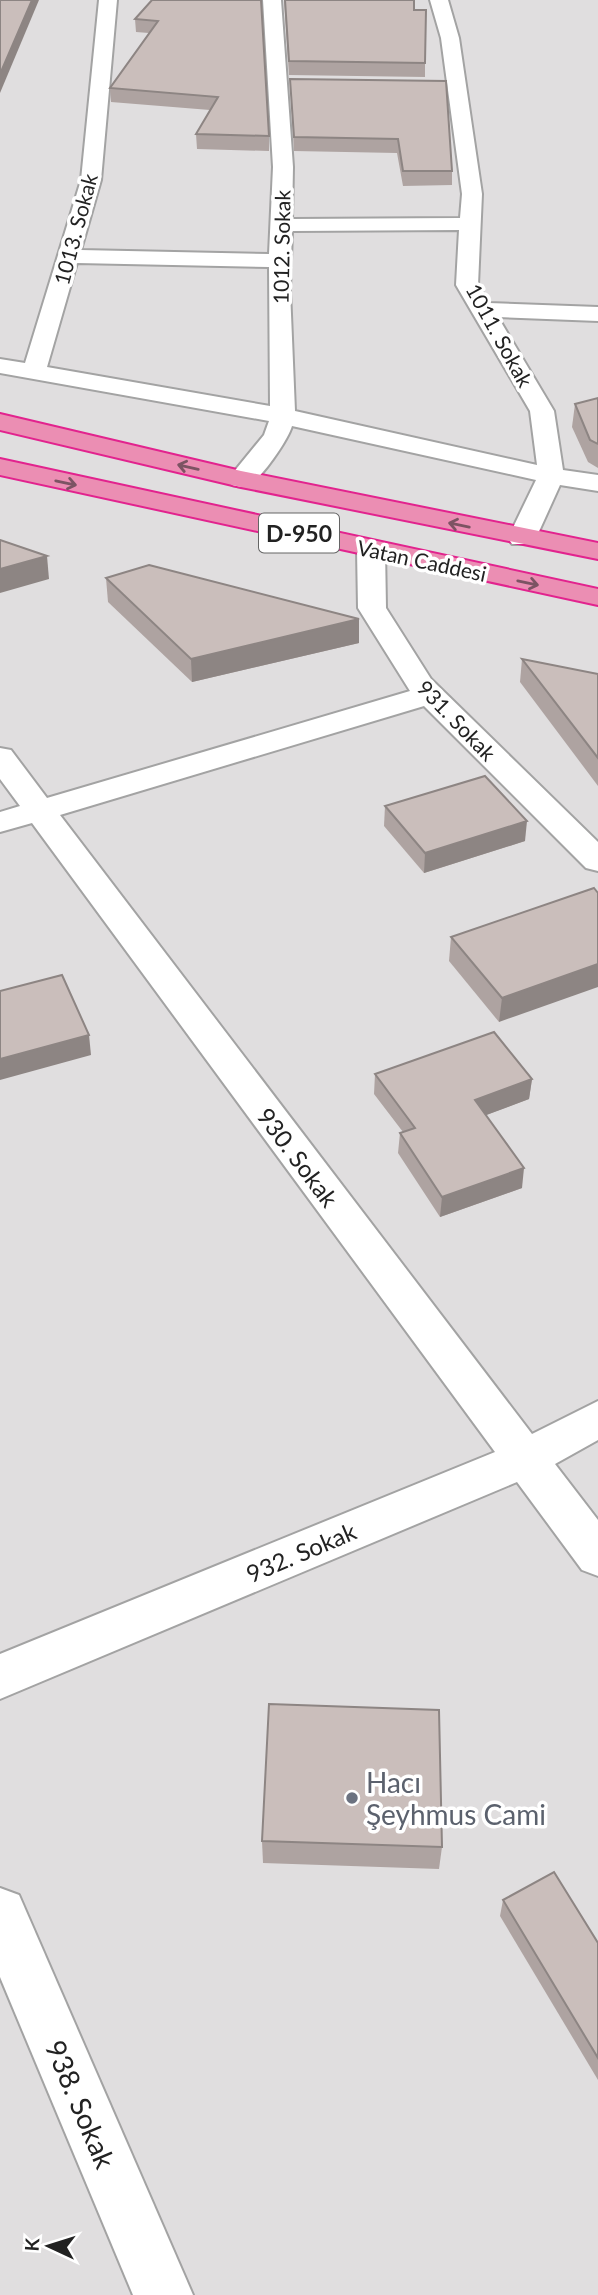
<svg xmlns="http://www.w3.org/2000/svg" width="598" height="2295" viewBox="0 0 598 2295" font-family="Lato,sans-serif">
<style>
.residential{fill:#e0dedf}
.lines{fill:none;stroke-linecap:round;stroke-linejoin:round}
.minor-casing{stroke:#a3a3a3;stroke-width:4}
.highway-casing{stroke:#e2238e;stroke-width:4}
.minor{fill:#fff;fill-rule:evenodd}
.highway{fill:#eb8eb3;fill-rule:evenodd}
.wall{fill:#aea3a1}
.shaded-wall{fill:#8d8583}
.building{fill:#cabebb;stroke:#8d8583;stroke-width:2}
.oneway{stroke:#7c5363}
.worship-dot{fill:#6b7280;stroke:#fff;stroke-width:2.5}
.labels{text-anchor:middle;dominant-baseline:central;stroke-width:7;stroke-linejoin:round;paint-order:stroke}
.far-street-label{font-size:21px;fill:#222;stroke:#fff}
.shield{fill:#fff;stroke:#646464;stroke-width:2}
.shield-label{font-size:23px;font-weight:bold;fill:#222}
.street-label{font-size:24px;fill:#222;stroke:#fff}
.near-worship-label{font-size:28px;fill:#5b616d;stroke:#fff;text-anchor:start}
.near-street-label{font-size:28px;fill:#222;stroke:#fff}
</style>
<rect width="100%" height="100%" fill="#f2ede8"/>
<rect class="residential" x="0" y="0" width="598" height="2295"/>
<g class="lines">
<g class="minor-casing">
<g id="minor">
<path d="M99 0H117L101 180 81 250 269 254 273 167 263 0H281L293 167 292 219 460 218 462 194 441 38 430 0H448L459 38 482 194 478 285 489 303 598 307V321L498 317 554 411 563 470 598 475V491L560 485 536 538 532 544H512L508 538 536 480 292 426C288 440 261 479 249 485 243 488 237 486 232 485L228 479 264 435 269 421 0 373V359L25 363 81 180ZM459 230 456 285 530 411 537 465 295 411 290 290 292 231ZM77 263 269 267 270 406 47 367Z"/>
<polygon points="371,541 381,543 385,549 386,608 431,679 598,842 598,871 586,868 424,706 60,815 532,1434 598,1401 598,1440 555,1464 598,1520 598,1576 582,1570 517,1482 0,1699 0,1654 495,1452 32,823 0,832 0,812 20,806 0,779 0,748 11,750 47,798 410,691 358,608 357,549 361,543"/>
<polygon points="0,1888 19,1895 193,2295 133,2295 0,1977"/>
</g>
</g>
<g class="highway-casing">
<g id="highway">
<polygon points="0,414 241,471 598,543 598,559 241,487 0,430"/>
<polygon points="0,459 598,589 598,605 0,475"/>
</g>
</g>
<use href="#minor" class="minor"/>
<use href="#highway" class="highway"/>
</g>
<g class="wall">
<polygon points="152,0 269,136 269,151 197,149 196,134 210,110 111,102 110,88 149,33 136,32 135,19"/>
<polygon points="284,0 414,0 414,10 425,63 425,77 289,75"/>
<polygon points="290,79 446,81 452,171 452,185 403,186 397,153 294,151"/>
<polygon points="598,398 598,468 588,462 572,427 575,404"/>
<polygon points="106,578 359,643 192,682 108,602"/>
<polygon points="522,659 598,674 598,786 520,682"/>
<polygon points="385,806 525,841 424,873 384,826"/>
<polygon points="594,888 499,1022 449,961 451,937"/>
<polygon points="375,1074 532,1079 529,1099 486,1115 522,1188 440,1217 398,1153 400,1133 403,1132 374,1094"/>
<polygon points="262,1841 442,1847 439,1869 263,1863"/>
<polygon points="503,1900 598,1943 598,2080 500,1916"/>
</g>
<g class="shaded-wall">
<polygon points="32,0 39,0 0,93 0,74"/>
<polygon points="47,556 49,579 0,593 0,569"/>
<polygon points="359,619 359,643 192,682 191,659"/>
<polygon points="527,821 525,841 424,873 425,853"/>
<polygon points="598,964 598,987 499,1022 502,998"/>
<polygon points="89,1035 91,1055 0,1080 0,1059"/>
<polygon points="532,1079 529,1099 473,1120 475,1100"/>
<polygon points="524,1168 522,1188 440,1217 442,1197"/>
</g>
<g class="building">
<polygon points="0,0 32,0 0,74"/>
<polygon points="152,0 261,0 269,136 196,134 218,97 110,88 158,21 135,19"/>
<polygon points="285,0 414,0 414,10 426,10 425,63 289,61"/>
<polygon points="290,79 446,81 452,171 403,171 398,139 294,137"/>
<polygon points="598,398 598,444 590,440 575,404"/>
<polygon points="0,540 47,556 0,569"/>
<polygon points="149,565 359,619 191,659 106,578"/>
<polygon points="522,659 598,674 598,758"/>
<polygon points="485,776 527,821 425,853 385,806"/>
<polygon points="594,888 598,893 598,964 502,998 451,937"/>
<polygon points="62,975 89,1035 0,1059 0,991"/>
<polygon points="494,1032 532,1079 475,1100 524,1168 442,1197 400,1133 415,1128 375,1074"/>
<polygon points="269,1704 439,1710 442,1847 262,1841"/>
<polygon points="554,1872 598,1943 598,2058 503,1900"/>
</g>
<defs><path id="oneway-shaft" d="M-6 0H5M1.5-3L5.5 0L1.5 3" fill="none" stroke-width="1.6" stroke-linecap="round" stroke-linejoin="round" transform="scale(1.75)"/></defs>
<g class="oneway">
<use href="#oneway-shaft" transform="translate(188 467) rotate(-167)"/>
<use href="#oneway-shaft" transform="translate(66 483) rotate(12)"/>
<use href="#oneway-shaft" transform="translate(459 525) rotate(-168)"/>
<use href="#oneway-shaft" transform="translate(528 583) rotate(12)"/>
</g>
<circle class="worship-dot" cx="352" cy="1798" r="7"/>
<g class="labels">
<g class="far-street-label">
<text transform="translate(75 229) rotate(-75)">1013. Sokak</text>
<text transform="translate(281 247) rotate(-89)">1012. Sokak</text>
<text transform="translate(500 335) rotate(61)">1011. Sokak</text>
<text transform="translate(422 560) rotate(12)">Vatan Caddesi</text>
<text transform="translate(457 720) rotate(46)">931. Sokak</text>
</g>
<rect class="shield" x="259" y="513.5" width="80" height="39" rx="5"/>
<g class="shield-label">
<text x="299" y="533">D-950</text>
</g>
<g class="street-label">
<text transform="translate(298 1157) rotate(53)">930. Sokak</text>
<text transform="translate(301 1552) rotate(-23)">932. Sokak</text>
</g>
<g class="near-worship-label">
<text x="366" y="1782">Hacı<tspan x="366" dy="32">Şeyhmus Cami</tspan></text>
</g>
<g class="near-street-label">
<text transform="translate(81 2104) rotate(67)">938. Sokak</text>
</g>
</g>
<g transform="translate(49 2246) rotate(274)" stroke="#ffffff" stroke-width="5" paint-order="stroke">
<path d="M0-5L12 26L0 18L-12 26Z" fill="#222222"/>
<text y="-10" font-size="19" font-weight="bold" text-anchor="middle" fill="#222222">K</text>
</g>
</svg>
